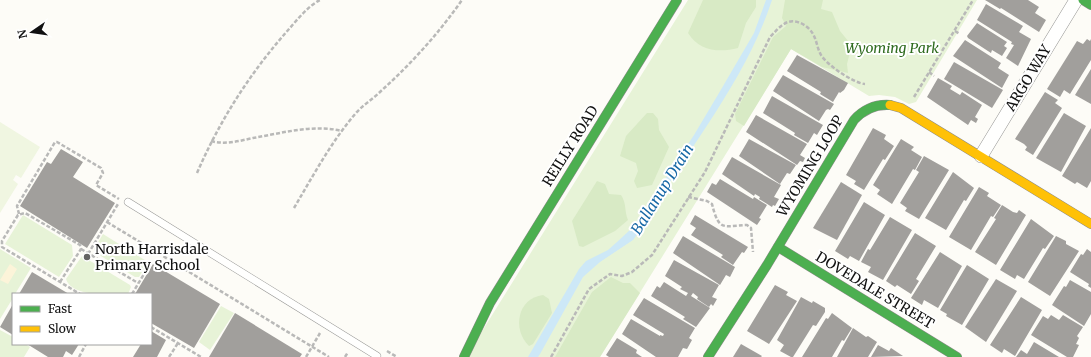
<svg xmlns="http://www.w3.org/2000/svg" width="1091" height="357" viewBox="0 0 1091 357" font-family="Merriweather,serif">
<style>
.green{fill:#e7f3d7}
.forest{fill:#d8eac5}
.sand{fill:#fcf4d9}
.pitch{fill:#f0f6e1}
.water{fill:#cde8f7}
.building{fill:#a19f9c}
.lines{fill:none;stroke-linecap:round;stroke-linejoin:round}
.lane-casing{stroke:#979795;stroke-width:8}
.street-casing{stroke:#979795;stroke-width:14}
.fast-casing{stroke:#8e8d8b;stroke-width:10}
.slow-casing{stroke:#8e8d8b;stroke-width:10}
.path{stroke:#b9b9b8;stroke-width:2.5;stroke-dasharray:4 2;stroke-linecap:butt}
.lane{stroke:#fffffe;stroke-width:7}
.street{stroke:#fffffe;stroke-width:13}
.fast{stroke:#4caf50;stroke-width:9}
.slow{stroke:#ffc107;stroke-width:9}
.poi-dot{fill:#646362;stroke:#fff;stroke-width:1.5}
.labels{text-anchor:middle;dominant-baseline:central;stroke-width:4;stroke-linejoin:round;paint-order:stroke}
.park-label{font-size:14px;font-style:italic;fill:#2f6b1f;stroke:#fff}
.street-label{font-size:14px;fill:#111;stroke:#fff}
.poi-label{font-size:14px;fill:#111;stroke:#fff;text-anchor:start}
.water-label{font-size:15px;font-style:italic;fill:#1768a6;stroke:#fff}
</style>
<rect width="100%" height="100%" fill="#fdfcf7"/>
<g class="green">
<polygon points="688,0 977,0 916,102 909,104 895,97 879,95 869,96 791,49 600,357 466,357"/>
<polygon points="23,215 72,245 73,256 59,277 5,244"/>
<polygon points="103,234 148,262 139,277 135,277 96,253 94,249"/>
<polygon points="0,249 31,268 15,294 13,294 13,298 0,319"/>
<path d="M82 256 130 285 131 287 128 294C113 294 72 298 66 279Z"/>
<polygon points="221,306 234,313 210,350 199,342"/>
<polygon points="0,330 13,337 13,344 25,344 30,347 24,357 0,357"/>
</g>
<g class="forest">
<path d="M703 0H756V7L746 23 738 48C719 53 699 51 688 33Z"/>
<polygon points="785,0 823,0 821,9 832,12 840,31 849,42 850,52 847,64 848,73 822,67 791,49 744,126 736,121 735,114 773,37 786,26 782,18"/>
<polygon points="647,113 653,113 658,119 659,130 669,147 652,185 637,188 634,181 638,171 636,163 620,156 626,136"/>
<path d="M597 181 605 184 609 194 621 195C627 204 624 211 628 220L615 231 583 247 579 246 572 221Z"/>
<polygon points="611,277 623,283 630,283 640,293 600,357 555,357 592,292"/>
<path d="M543 295 549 299 552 313 533 344 529 346C512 330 517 298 543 295Z"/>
</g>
<polygon class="sand" points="10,264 17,269 8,284 0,280"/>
<polygon class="pitch" points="0,122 40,147 21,178 16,175 13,180 18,184 0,213"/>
<path class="water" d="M766 0H772C745 83 685 151 643 227L633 240 600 262 583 277 540 354 538 357H528L579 269 586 261 608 250 617 242 631 229 644 211 694 135 719 93 754 33Z"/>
<g class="building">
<polygon points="985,0 1028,0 1039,7 1035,13 1046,20 1039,32 1001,8 1000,9"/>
<polygon points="986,4 1023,26 1019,32 1031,39 1018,66 1006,58 1014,45 1011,44 1012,42 977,20"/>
<polygon points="977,23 1007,42 1004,46 1007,48 1002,56 992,50 991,53 968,38 967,36"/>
<polygon points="1087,39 1090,41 1091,39 1091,60 1070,94 1064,90 1060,97 1047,89 1077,41 1083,44"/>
<polygon points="965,40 1001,63 998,68 1009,75 1002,88 953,56"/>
<polygon points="797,55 848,83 844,90 840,93 839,92 833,102 820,94 821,92 787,71"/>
<polygon points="954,62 1003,90 992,108 944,79"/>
<polygon points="1091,69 1091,104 1075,95"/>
<polygon points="783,75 834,104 830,110 828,109 826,110 819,121 773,91"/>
<polygon points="938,78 952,86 950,89 960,95 962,92 982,105 975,117 978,119 976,123 971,120 968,125 927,97"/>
<polygon points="1045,92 1058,100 1055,103 1062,108 1033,155 1025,150 1027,147 1024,144 1015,139"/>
<polygon points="772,96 823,125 817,135 814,133 808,143 794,135 795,133 763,113"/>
<polygon points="1064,113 1086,126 1061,172 1036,158"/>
<polygon points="756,115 807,144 800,155 805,158 803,162 800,161 797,165 746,132"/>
<polygon points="873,128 886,135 884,139 894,146 885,160 883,159 864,190 854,184 856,181 846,175"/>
<polygon points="1091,128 1091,181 1087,188 1077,182 1075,184 1062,176"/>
<polygon points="749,139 796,165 790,174 787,173 780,184 739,156"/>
<polygon points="901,139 914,147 911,150 922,157 915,170 913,169 892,204 877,194 880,190 873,185"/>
<polygon points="61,149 83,162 73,177 115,203 87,248 20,206 47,162 51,164"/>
<polygon points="924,156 949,170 919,219 905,211 907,208 900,203 919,172 916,170"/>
<polygon points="732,157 781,185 774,197 779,199 775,206 773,205 772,207 759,199 760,197 755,194 754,196 722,174"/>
<polygon points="953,172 974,188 966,201 964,200 946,230 925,218"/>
<polygon points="720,179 753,199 754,197 767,205 759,218 761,219 757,225 707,192 712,183 716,185"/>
<polygon points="841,182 862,195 837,240 813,228"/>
<polygon points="979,187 989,193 987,196 1001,205 993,217 991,216 971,250 949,237"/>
<polygon points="864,202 885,215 859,261 850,256 848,259 835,251"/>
<polygon points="1002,205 1013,212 1017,213 1019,210 1026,215 996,265 975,252 996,219 994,218"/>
<polygon points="695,215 748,247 744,253 742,252 733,265 721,257 723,255 691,235 696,228 690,224"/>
<polygon points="890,217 912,230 883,280 868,272 871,267 861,262 868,249 870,250"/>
<polygon points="1031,219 1054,236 1045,249 1043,248 1024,279 1017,275 1015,279 1000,270"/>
<polygon points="915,233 936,246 916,279 919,281 911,294 897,285 895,287 886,281"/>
<polygon points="683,236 735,267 730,277 726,275 720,285 673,253"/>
<polygon points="1056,236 1066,241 1066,244 1079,251 1050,296 1028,282"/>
<polygon points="1087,249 1091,252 1091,288 1088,286 1089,284 1070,272 1081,254 1083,255"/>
<polygon points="940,252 962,266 938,308 924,300 922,305 911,298"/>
<polygon points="674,260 719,285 712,297 717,299 713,306 711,304 709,307 697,299 698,297 693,293 691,296 710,308 696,327 683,319 685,317 651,296 657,286 660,288 664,282 686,296 688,293 680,289 682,287 665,276"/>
<polygon points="153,264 220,304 194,348 151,323 151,294 135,294"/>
<polygon points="967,265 989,279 962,325 946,316 947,314 940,310"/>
<polygon points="32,272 69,294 19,294"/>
<polygon points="996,279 1017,291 986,342 965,327"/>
<polygon points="1070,280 1091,292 1091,314 1084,326 1052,305 1064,286 1066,287"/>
<polygon points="775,285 788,292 786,295 797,301 769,344 747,331"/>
<polygon points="801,297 812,303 813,301 825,308 825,312 816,326 813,325 793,357 791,357 780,351 784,345 777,340"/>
<polygon points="1021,297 1042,310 1015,356 1004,349 1002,353 990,345"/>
<polygon points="644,298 695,328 689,338 692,340 687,349 683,348 678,357 656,357 622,334 631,319 660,336 660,335 663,336 664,334 633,315"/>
<polygon points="13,304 13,335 0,327"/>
<polygon points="235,313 302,354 300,357 209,357"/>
<polygon points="832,313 852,328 844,341 842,340 832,357 802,357 826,318 828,319"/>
<polygon points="1051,315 1059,320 1063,315 1083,327 1077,336 1079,338 1076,344 1079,345 1073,357 1067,357 1031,335 1043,316 1048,319"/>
<polygon points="853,328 866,337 868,336 877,342 868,357 837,357"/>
<polygon points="151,331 166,340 157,357 133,357 141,344 151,344"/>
<polygon points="617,338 637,350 636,353 642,357 609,357 606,355"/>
<polygon points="1034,342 1059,357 1016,357 1021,350 1027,354"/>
<polygon points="27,344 79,344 72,355 66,351 63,357 48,357"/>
<polygon points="741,344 762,356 761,357 733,357"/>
<polygon points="878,345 889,351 891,348 903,356 871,357"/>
</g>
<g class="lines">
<g class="lane-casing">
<polyline id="lane" points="128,202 377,356"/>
</g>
<g class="street-casing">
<polyline id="street" points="981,156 1076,0"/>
</g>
<g class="fast-casing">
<g id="fast">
<polyline points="1083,0 1091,5"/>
<polyline points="778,247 957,357"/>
<polyline points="464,357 490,303 677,0"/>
<path d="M708 357 767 265 854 120C864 109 876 104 890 105"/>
</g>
</g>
<g class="slow-casing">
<polyline id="slow" points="890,105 901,108 1091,224"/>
</g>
<g class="path">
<polyline points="955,31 960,34"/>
<polyline points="929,72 934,76"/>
<polyline points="914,97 973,0"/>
<path d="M211 141C225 145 239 141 253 138 282 133 314 124 342 131"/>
<path d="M197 173C220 120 250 73 289 29 297 20 308 6 320 0"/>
<path d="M688 197 707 201 712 204C719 232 723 226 747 225L751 228 753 252"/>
<path d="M294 208C313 176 331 142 356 113 363 105 373 99 381 91 411 64 439 33 462 0"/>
<polyline points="19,214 17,206 55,142 57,142 101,168 103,173 96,185 119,199"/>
<polyline points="107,222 329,357"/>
<polyline points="81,249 138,283"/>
<polyline points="88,254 118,204"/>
<polyline points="60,282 81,249 80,245 25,213 18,215 2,241 2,247 80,294"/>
<polyline points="132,294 150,264"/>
<polyline points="151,327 201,357"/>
<polyline points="387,351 397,357"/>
<polyline points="79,357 86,344"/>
<polyline points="169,357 178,343"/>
<polyline points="306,357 320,333"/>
<polyline points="345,357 348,352"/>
<path d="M551 357 589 289 610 274 622 276 632 272 652 255 705 172 770 37C775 32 779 27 784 24 794 17 808 25 813 34 817 41 817 48 821 55 827 65 853 83 865 84"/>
</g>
<use href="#lane" class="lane"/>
<use href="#street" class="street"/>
<use href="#fast" class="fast"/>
<use href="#slow" class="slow"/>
</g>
<circle class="poi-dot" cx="87" cy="257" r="4"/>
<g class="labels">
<g class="park-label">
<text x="892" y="48">Wyoming Park</text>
</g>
<g class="street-label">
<text transform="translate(1028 78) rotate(-59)">ARGO WAY</text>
<text transform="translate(570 146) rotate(-58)">REILLY ROAD</text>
<text transform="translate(810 166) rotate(-59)">WYOMING LOOP</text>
<text transform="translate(875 290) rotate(31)">DOVEDALE STREET</text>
</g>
<g class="poi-label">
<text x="95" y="249">North Harrisdale<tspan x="95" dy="16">Primary School</tspan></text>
</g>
<g class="water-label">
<text transform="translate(662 189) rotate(-58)">Ballanup Drain</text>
</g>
</g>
<rect x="12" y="293" width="140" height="52" fill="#ffffff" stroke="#a0a0a0"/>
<rect x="20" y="306" width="20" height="6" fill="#4caf50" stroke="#a0a0a0"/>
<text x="48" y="313" font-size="12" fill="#111111">Fast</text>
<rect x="20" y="326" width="20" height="6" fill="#ffc107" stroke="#a0a0a0"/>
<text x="48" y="333" font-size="12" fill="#111111">Slow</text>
<g transform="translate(32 32) rotate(257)" stroke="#ffffff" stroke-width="3" paint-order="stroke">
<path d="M0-3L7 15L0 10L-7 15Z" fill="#111111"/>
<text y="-6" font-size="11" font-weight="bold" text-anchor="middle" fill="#111111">N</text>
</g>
</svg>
